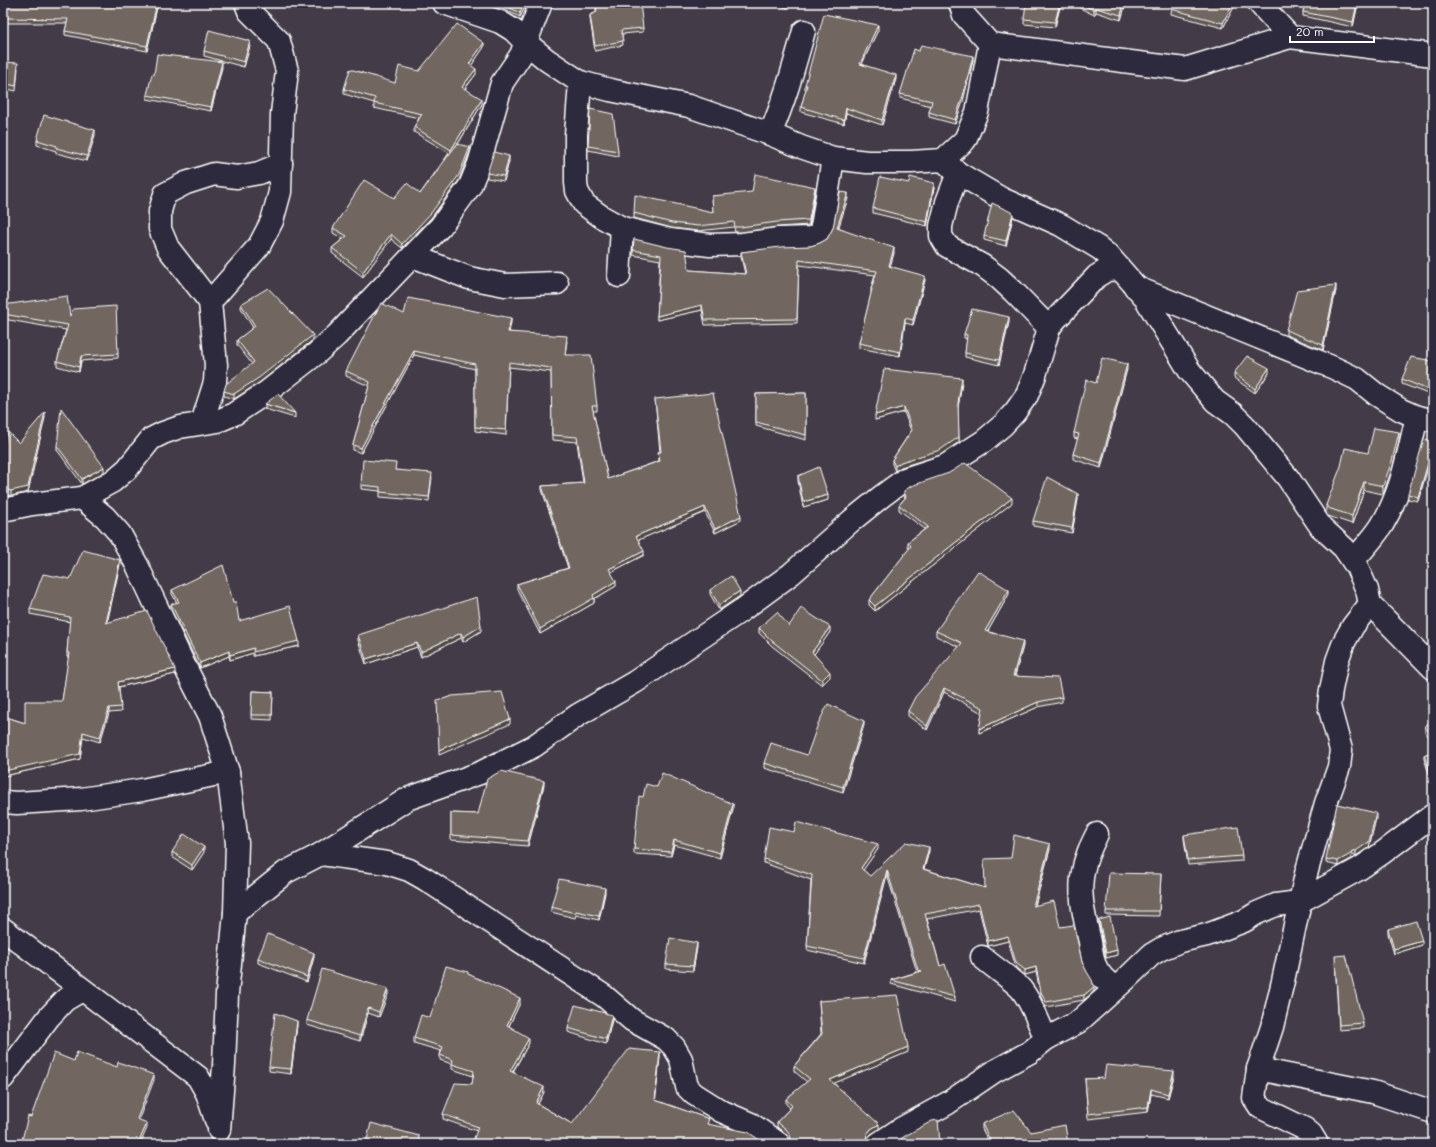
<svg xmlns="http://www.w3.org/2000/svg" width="1436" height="1147" viewBox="0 0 1436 1147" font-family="Mali,sans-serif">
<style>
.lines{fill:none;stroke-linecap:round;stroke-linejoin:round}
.minor-casing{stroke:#fff;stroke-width:25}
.minor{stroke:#2f2a3d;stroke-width:22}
.wall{fill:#615853;stroke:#fff}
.shaded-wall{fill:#4f4743;stroke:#fff}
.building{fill:#716660;stroke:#fff}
</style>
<rect width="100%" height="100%" fill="#433c48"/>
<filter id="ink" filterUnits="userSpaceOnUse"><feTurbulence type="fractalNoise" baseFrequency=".025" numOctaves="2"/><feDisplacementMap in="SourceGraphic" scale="8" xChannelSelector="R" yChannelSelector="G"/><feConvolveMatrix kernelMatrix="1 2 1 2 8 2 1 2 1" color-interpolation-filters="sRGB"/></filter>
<g filter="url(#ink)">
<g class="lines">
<g class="minor-casing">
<g id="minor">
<polyline points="444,3 500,22 513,30 525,42 547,60 580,82 576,135 576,183 577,191 584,204 602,217 622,228 670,240 710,245 742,244 779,239 810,238 817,236 821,230 823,221 833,158"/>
<polyline points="960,3 964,15 990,44 1185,69 1290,37"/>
<polyline points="1259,3 1290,37 1433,55"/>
<polyline points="580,82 610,90 689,106 770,134 801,147 833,158 867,162 911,162 943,160 965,140 977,112 990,44"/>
<path d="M770 134C785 100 794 66 804 31"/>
<polyline points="943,160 958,173 1002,199 1061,225 1099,248 1109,256 1144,296 1189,370 1215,401 1233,414 1245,426 1288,478 1321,527 1344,548 1357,567 1367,590 1370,604 1433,668"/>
<polyline points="958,173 947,202 941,226 941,236 947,246 983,266 999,278 1013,291 1049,328"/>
<polyline points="413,256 469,278 505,285 557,283"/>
<polyline points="619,276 622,228"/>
<polyline points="1135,287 1334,368 1357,379 1377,395 1401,410 1417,417 1433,420"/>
<polyline points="210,302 259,246 272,221 280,192 282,114 287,71 279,41 249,11 246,3"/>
<polyline points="202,423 215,382 216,365 210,302 168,248 160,229 160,211 165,194 186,183 214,174 237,177 259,173 281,164"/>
<polyline points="82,498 105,517 120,534 137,565 183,663 210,716 228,772 237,843 235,913 227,994 224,1065 219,1130"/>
<polyline points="3,510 32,504 82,498 113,481 127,469 151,439 163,433 180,427 218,421 234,414 267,392 317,353 337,335 441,226 470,186 479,164 502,83 521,55 541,3"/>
<path d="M1353 561C1363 549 1374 538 1382 525 1402 492 1408 453 1417 417"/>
<polyline points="3,802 17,803 81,799 142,790 228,772"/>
<path d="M1097 834C1091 846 1085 858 1083 872 1078 894 1085 919 1090 942 1091 948 1092 956 1094 963 1098 974 1106 982 1116 988"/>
<polyline points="321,854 387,863 409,870 425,879 604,996 632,1020 666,1039 674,1047 681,1059 687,1087 694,1094 721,1111 751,1124 779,1144"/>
<polyline points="235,913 286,872 321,854 407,799 480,773 534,746 578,715 635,682 742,610 791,574 851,521 882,496 905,479 945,466 984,441 1003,425 1015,412 1027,395 1035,375 1049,328 1055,320 1097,276 1107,270 1120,269"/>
<polyline points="3,929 198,1077 207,1093 216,1120"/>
<path d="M982 957C993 967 1012 979 1021 989 1033 1004 1038 1022 1046 1039"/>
<polyline points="1258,1069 1373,1092 1433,1112"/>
<polyline points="3,1078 49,1017 65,1000 82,990"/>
<polyline points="878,1144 899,1130 948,1103 995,1071 1030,1052 1046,1039 1078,1022 1124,981 1151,955 1161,949 1180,941 1207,935 1244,921 1257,913 1276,905 1299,902 1359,869 1381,854 1433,815"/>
<polyline points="1317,1144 1311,1134 1305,1129 1260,1107 1254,1098 1258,1069 1272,1027 1283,981 1306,874 1326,803 1339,767 1341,750 1329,706 1331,690 1337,661 1344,642 1353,626 1370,604"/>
</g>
</g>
<use href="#minor" class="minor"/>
</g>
<g class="wall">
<polygon points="3,3 158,3 147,51 65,35 65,31 67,23 3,23"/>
<polygon points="491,3 527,3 520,17"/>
<polygon points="596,3 643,28 643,32 622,34 623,45 595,51 590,19 590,15 596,13"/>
<polygon points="769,3 789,3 788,8"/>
<polygon points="1061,3 1055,27 1024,24 1024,19"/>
<polygon points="1070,3 1126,3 1121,20 1096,12 1094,15"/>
<polygon points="1172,3 1236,3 1223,28 1171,14"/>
<polygon points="1305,3 1358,3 1353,27 1303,16 1303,12"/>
<polygon points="878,30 862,64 896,79 882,125 846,113 844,124 801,112 801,107 806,90 805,89 805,85"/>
<polygon points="250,46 244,67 204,56 204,51"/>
<polygon points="484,47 471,66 476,74 465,89 482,104 458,144 470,151 459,180 431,218 402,248 391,239 363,277 332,253 332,248 343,239 333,233 333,228 394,198 420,194 449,153 414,132 414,127 419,118 374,108 374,103 344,94 344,89 395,83 419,71"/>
<polygon points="919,51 973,60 963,101 955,124 929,117 929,112 931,106 900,98 900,94"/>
<polygon points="3,62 18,68 16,91 3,88"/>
<polygon points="222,67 211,111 147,99 147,95 154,75"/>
<polygon points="590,109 618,151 618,156 588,150"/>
<polygon points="95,135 87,161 56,153 56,151 37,145 37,140"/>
<polygon points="509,161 504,181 487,178 487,173"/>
<polygon points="934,188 927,226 873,213 873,208"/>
<polygon points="815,191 809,225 777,227 741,232 735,232 734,227 698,231 672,228 634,218 634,213 713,212 712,196"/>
<polygon points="848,198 838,228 894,253 890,266 925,280 913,325 905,323 900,356 859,348 859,343 871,294 871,289 875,275 799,265 797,323 705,325 702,310 657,320 660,260 633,255 634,239 689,270 745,274 741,257 741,252 811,246 820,243 827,239 833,228"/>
<polygon points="1013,217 1006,246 984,240 984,236"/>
<polygon points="1336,290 1323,350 1286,335 1286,330"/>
<polygon points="241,304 313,340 260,382 234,399 224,396 224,391 252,364 237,345 237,340 253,328 241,308"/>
<polygon points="3,305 70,316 118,354 118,358 81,361 79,372 57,366 57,361 66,330 3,319"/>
<polygon points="404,314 511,322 509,332 567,341 565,355 597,406 597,411 593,411 608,479 659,461 658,452 660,452 655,399 741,520 715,533 705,512 638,540 644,555 611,572 616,586 594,599 594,603 540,634 517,589 517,584 568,568 542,490 542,486 583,483 577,442 552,440 551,372 509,367 506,435 475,431 475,369 414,355 361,453 353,450 353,445 369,386 346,376 346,371"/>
<polygon points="1009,322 999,365 965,357 965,353 967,339 964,338 964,334"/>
<polygon points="1433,361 1433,396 1402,384 1402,379"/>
<polygon points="1127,369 1101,468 1073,459 1073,454 1078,439 1074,438 1074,433 1096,383"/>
<polygon points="1234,373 1269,373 1255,393 1234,378"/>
<polygon points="962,382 958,407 959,442 940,455 901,467 895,471 892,464 892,460 911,431 904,412 875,420"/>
<polygon points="806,393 806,440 756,426 756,394"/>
<polygon points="265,404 295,413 295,418 265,409"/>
<polygon points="45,417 28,492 11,496 3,493 3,453 19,443"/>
<polygon points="1399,440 1392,469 1383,494 1364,490 1352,524 1328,516 1326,513 1326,505 1368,453"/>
<polygon points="1433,441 1433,451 1418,501 1408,499 1408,494"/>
<polygon points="57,446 104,472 82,484 57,450"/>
<polygon points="395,470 432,477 429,501 380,497 380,491 361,489 361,485"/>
<polygon points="798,476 828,500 803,507 798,481"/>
<polygon points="904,491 1012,503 875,611 869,605 869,600 909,549 908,547 908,542 925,529 899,510 899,505 905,498 904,496"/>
<polygon points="1078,499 1072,533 1033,526 1033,521"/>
<polygon points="120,564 107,623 175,674 119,687 121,712 109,713 100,742 83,737 80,759 4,776 3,716 25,723 62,701 69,657 67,657 67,652 70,622 30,614 30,609 70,579"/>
<polygon points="172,590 233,602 239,621 299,646 253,656 253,653 230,660 229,656 200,668 171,609 171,604 177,603 172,594"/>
<polygon points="710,590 740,596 719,610 710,594"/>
<polygon points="1009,594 988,631 1023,646 1015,676 1062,697 1062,702 1038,707 979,733 982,713 944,692 927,730 908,716 908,711 959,647 936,636 936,631"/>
<polygon points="789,626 830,632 814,654 830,677 822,685 772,646 759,633 759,628"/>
<polygon points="481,631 463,642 461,638 421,657 417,647 366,664 358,640 358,635"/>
<polygon points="252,691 273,692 272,720 251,719"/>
<polygon points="1433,718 1433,742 1425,732 1425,727"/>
<polygon points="864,725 843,792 764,768 764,763 807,755"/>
<polygon points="1433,751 1433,785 1424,759 1424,755"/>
<polygon points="544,785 528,846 451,840 451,813 478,814"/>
<polygon points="643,797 733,809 720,858 674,845 671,856 634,854 634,849"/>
<polygon points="1376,818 1369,847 1356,856 1352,855 1351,859 1338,866 1326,863 1326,859"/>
<polygon points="794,832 878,849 863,870 870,876 929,851 924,869 985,888 1011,858 1050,849 1035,906 1060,927 1082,962 1094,991 1084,1000 1046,1007 1041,997 1036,972 1025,975 1016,968 1008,941 988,946 979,909 927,919 940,966 955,997 955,1002 891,984 891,980 917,972 887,875 864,963 807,950 811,880 764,863 764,859"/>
<polygon points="1184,835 1242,856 1242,861 1188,865 1184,839"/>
<polygon points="172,852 204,852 192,870 172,857"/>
<polygon points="1161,874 1159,916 1106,915 1106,911"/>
<polygon points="605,893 599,920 576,915 575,918 551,912 551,907"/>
<polygon points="1099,920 1117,955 1106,958 1099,925"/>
<polygon points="1388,929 1422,945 1394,954 1388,934"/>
<polygon points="697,947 693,971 666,969 666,964"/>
<polygon points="314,957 307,982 258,963 258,958"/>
<polygon points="1335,961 1363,1023 1363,1028 1339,1030"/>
<polygon points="468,974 520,1003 509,1026 529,1043 513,1072 544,1092 538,1104 572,1124 660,1057 655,1100 709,1119 477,1131 443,1119 443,1114 472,1084 473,1076 452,1069 452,1064 440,1060 440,1055 441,1051 414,1043 414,1038"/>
<polygon points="388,994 379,1017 368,1013 360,1041 307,1025 307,1020"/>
<polygon points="819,1001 908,1052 834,1083 879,1129 871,1134 867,1139 840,1142 791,1141 790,1139 786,1134 777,1127 777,1122 790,1108 786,1104 786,1099 807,1082 794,1071 794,1066 821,1034"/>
<polygon points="612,1020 606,1044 568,1032 568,1028"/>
<polygon points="297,1025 291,1074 269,1071 269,1067"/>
<polygon points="1174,1076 1168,1098 1151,1094 1148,1112 1088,1119 1085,1079"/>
<polygon points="982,1124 1031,1132 1068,1144 990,1144 982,1129"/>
</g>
<g class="shaded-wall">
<polygon points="157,3 158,3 147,51 147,46"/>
<polygon points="524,3 527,3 520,17 520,13"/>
<polygon points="1060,3 1061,3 1055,27 1055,22"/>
<polygon points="1124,3 1126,3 1121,20 1121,15"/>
<polygon points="1233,3 1236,3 1223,28 1223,23"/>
<polygon points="1357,3 1358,3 1353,27 1353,22"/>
<polygon points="1096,8 1096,12 1094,15 1094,10"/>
<polygon points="878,25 878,30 860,68 860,64"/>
<polygon points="250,41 250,46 244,67 244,62"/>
<polygon points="484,43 484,47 469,69 469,64"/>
<polygon points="973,56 973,60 963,101 955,124 955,120"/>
<polygon points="222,62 222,67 211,111 211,107"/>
<polygon points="476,69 476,74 462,92 462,87"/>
<polygon points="896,75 896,79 882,125 882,120"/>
<polygon points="482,99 482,104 451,155 451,150"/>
<polygon points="846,108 846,113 844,124 844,120"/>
<polygon points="95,130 95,135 87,161 87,156"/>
<polygon points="470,147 470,151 459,180 431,218 402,248 402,244"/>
<polygon points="509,156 509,161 504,181 504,176"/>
<polygon points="934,183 934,188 927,226 927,222"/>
<polygon points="815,187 815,191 809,225 809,220"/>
<polygon points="848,193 848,198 837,233 837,228"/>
<polygon points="1013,213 1013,217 1006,246 1006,241"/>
<polygon points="391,234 391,239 363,277 363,272"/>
<polygon points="894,248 894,253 889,271 889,266"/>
<polygon points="925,276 925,280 913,325 913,320"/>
<polygon points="1336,285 1336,290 1323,350 1323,345"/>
<polygon points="702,305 702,310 657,320 657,316"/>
<polygon points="1009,317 1009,322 999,365 999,360"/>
<polygon points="511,318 511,322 508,337 508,332"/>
<polygon points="905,318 905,323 900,356 900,352"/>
<polygon points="313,335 313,340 260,382 234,399 234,394"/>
<polygon points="414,351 414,355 361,453 361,448"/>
<polygon points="81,356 81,361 79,372 79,367"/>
<polygon points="1127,364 1127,369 1101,468 1101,463"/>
<polygon points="1269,368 1269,373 1255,393 1255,389"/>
<polygon points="962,378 962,382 958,408 958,403"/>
<polygon points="904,407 904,412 875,420 875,415"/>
<polygon points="45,412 45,417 28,492 11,496 11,491"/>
<polygon points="1399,432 1399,440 1392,469 1383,494 1383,486"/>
<polygon points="959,437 959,442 940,455 901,467 895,471 895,466 901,462"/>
<polygon points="1433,446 1433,451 1418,501 1418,497"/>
<polygon points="104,467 104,472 82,484 82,479"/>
<polygon points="1364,482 1364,490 1352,524 1352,516"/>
<polygon points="1078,494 1078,499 1072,533 1072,528"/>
<polygon points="828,495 828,500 803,507 803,502"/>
<polygon points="1012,498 1012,503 875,611 875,606"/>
<polygon points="705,507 705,512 636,541 636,536"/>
<polygon points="741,516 741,520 715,533 715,529"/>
<polygon points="644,551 644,555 609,573 609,569"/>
<polygon points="120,560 120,564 106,628 106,623"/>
<polygon points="616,581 616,586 594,599 594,603 540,634 540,629 593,595"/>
<polygon points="1009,590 1009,594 985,636 985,631"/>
<polygon points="740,591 740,596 719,610 719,605"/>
<polygon points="481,626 481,631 463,642 463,637"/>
<polygon points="830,627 830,632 812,657 812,652"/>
<polygon points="461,633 461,638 421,657 421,652"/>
<polygon points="299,641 299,646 253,656 253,653 230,660 230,655 254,648"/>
<polygon points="1023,641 1023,646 1013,681 1013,676"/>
<polygon points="417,643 417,647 366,664 366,659"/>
<polygon points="229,651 229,656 200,668 200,663"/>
<polygon points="175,669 175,674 118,687 118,682"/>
<polygon points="830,672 830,677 822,685 822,680"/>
<polygon points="944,688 944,692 927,730 927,726"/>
<polygon points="1038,702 1038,707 979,733 979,729"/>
<polygon points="109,708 109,713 100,742 100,737"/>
<polygon points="510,719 510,724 439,755 439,750"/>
<polygon points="864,721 864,725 843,792 843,787"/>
<polygon points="83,732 80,759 4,776 4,771"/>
<polygon points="544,781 544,785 528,846 528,841"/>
<polygon points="733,804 733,809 720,858 720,853"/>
<polygon points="1376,813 1376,818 1369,847 1356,856 1356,851"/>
<polygon points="674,840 674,845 671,856 671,852"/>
<polygon points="878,844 878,849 861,873 861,868"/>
<polygon points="1050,844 1050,849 1033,911 1033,906"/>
<polygon points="204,847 204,852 192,870 192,865"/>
<polygon points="929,847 929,851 923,873 923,869"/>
<polygon points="1352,851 1351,859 1338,866 1338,861"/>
<polygon points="887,870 887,875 864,963 864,958"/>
<polygon points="605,888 605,893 599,920 599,916"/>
<polygon points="1008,936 1008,941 988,946 988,941"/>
<polygon points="1422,941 1422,945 1394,954 1394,949"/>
<polygon points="697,943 697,947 693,971 693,966"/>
<polygon points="1117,950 1117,955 1106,958 1106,953"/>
<polygon points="314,953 314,957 307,982 307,977"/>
<polygon points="1036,967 1036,972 1025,975 1025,970"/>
<polygon points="1094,987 1094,991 1084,1000 1084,995"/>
<polygon points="388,989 388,994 379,1017 379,1012"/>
<polygon points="520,998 520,1003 507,1030 507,1025"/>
<polygon points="368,1008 368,1013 360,1041 360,1036"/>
<polygon points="612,1015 612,1020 606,1044 606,1039"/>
<polygon points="297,1021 297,1025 291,1074 291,1069"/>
<polygon points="529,1038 529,1043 510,1076 510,1071"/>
<polygon points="908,1047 908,1052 830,1085 830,1080"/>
<polygon points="660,1052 660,1057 655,1105 655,1100"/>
<polygon points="1174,1071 1174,1076 1168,1098 1168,1094"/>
<polygon points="154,1075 154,1080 137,1124 137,1119"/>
<polygon points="544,1087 544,1092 536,1108 536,1103"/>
<polygon points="1151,1089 1151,1094 1148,1112 1148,1107"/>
<polygon points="147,1123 147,1128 140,1144 138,1144"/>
<polygon points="879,1124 879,1129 871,1134 867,1139 866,1144 867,1134 871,1129"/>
<polygon points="841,1137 841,1142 837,1144 829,1144"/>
</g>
<g class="building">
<polygon points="3,3 157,3 147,46 65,31 68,19 3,18"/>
<polygon points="500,3 524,3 520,13"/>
<polygon points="596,3 640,3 643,28 621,30 623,41 595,46 590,15 597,12"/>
<polygon points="1026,3 1060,3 1055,22 1024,19"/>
<polygon points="1079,3 1124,3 1121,15 1096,8 1094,10"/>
<polygon points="1172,3 1233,3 1223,23 1171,9"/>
<polygon points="1305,3 1357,3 1353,22 1303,12"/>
<polygon points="824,14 878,25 860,64 896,75 882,120 846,108 844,120 801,107 807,85 805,85"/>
<polygon points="457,24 484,43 469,64 476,69 462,87 482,99 451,150 414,127 422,114 374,103 375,98 344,89 350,69 395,83 399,66 419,71"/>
<polygon points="209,30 250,41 244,62 204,51"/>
<polygon points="921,45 973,56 963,96 955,120 929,112 932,101 900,94 914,49 919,51"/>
<polygon points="157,54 222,62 211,107 147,95 152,74 154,75"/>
<polygon points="3,62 18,63 16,86 3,83"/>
<polygon points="590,109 613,114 618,151 588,146"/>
<polygon points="44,115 95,130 87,156 56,148 57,146 37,140"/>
<polygon points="457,144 470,147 459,175 431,213 402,244 391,234 363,272 332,248 347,236 333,228 364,180 394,198 407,183 420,194"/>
<polygon points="494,152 509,156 504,176 487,173"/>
<polygon points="755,174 815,187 809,220 777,222 741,227 735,227 734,222 698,226 672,223 634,213 635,195 713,212 712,196 752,192"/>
<polygon points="880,177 909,183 910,177 934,183 927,222 873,208"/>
<polygon points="840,192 848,193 837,228 894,248 889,266 925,276 913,320 905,318 900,352 859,343 872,289 871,289 877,271 799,260 797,319 705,320 702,305 657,316 661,255 633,250 634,239 667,247 686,250 689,270 746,274 741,252 780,247 811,246 820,243 827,239 833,228"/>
<polygon points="992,203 1013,213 1006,241 984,236"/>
<polygon points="1336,285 1323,345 1286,330 1297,290"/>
<polygon points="268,288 313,335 260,377 234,394 224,391 226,384 254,362 237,340 255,326 241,304"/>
<polygon points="67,296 70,316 73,309 116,306 118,354 81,356 79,367 57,361 68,325 3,314 3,305"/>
<polygon points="408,298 511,318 508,332 567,336 565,355 591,355 597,406 592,406 608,479 660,461 658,452 661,452 655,399 713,393 741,516 715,529 705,507 636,536 644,551 609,569 616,581 593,595 594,598 540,629 517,584 569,568 542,486 584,483 577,437 552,435 551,368 509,362 506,430 475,427 475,364 414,351 361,448 353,445 370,382 346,371 381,303 404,314"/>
<polygon points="972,309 1009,317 999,360 965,353 967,335 964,334"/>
<polygon points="1247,356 1269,368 1255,389 1234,373"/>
<polygon points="1411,357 1433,361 1433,392 1402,379"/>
<polygon points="1102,358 1127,364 1101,463 1073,454 1079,434 1074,433 1086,380 1096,383"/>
<polygon points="884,369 962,378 958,403 959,437 940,450 901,462 895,466 892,460 912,430 904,407 875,415"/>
<polygon points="806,393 806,435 756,422 756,394"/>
<polygon points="278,394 295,413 265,404"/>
<polygon points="61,408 104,467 82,479 57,446"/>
<polygon points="45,412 28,487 11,491 3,489 3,453 7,431 19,443"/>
<polygon points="1374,428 1399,432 1392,461 1383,486 1364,482 1352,516 1328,508 1326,505 1341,466 1345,448 1368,453"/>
<polygon points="1424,439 1433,441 1433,446 1418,497 1408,494"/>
<polygon points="363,460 396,463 395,470 432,473 429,497 380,492 380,487 361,485"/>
<polygon points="965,463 1012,498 875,606 869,600 911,546 908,542 928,527 899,505 906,497 904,491 911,486 949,473"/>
<polygon points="819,467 828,495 803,502 798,476"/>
<polygon points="1047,477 1078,494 1072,528 1033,521"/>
<polygon points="83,550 120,560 106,623 147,611 175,669 118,682 121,707 109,708 100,737 83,732 80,754 4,771 3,716 25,723 25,701 62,701 69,653 67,652 70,617 30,609 43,574 70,579"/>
<polygon points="223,565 233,602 236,602 239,621 290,606 299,641 253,652 254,648 230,655 229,651 200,663 171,604 179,602 172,590"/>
<polygon points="978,571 1009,590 985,631 1023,641 1013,676 1058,678 1062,697 1038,702 979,729 983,708 944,688 927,726 908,711 915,697 962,643 936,631"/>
<polygon points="731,576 740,591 719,605 710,590"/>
<polygon points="477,597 481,626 463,637 461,633 421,652 417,643 366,659 358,635"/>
<polygon points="801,608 830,627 812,652 830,672 822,680 772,641 759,628 777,612 789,626"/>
<polygon points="252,691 273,692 272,715 251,715"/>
<polygon points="502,692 510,719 439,750 437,701 452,696"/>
<polygon points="828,704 864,721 843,787 764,763 771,743 807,755 818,724"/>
<polygon points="1433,718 1433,737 1425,727"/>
<polygon points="1433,751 1433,780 1424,755"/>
<polygon points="501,771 544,781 528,841 451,835 451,813 478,814 487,779"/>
<polygon points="662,773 733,804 720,853 674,840 671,852 634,849 639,796 643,797 646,784 657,787"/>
<polygon points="1337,804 1376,813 1369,842 1356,851 1352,851 1351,854 1338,861 1326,859"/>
<polygon points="796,822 878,844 861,868 870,876 906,842 929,847 923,869 985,888 984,859 1011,858 1014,835 1050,844 1033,906 1054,901 1060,927 1074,925 1082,962 1087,972 1092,980 1094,987 1084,995 1046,1002 1041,992 1036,967 1025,970 1016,963 1008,936 988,941 979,904 925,914 940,966 945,964 955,997 891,980 922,971 918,970 887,870 864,958 807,946 812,875 764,859 769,827 794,832"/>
<polygon points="1238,827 1242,856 1188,860 1184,835"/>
<polygon points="184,834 204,847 192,865 172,852"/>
<polygon points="1109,873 1161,874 1159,911 1106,911"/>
<polygon points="559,879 605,888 599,916 576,911 575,913 551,907"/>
<polygon points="1110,917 1117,950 1106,953 1099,920"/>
<polygon points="1416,921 1422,941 1394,949 1388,929"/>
<polygon points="268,934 314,953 307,977 258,958"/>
<polygon points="670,938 697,943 693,966 666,964"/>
<polygon points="1346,955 1363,1023 1339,1025 1335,956"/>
<polygon points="446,966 468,972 468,974 520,998 507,1025 529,1038 510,1071 544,1087 536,1103 572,1124 629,1049 660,1052 655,1100 709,1119 707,1124 748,1132 765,1144 472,1144 478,1127 443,1114 455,1083 472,1084 474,1071 452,1064 453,1060 440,1055 443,1047 414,1038 421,1015 430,1018"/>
<polygon points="322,969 388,989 379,1012 368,1008 360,1036 307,1020"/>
<polygon points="897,995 908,1047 830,1080 879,1124 871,1129 867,1134 866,1140 867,1144 840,1144 841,1137 829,1144 790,1144 791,1140 790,1134 786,1129 777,1122 792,1106 786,1099 810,1079 794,1066 822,1034 819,1001"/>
<polygon points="575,1005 612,1015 606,1039 568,1028"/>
<polygon points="275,1013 297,1021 291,1069 269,1067"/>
<polygon points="77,1052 117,1067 118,1062 154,1075 137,1119 147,1123 138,1144 21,1144 28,1116 31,1117 54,1053 74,1061"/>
<polygon points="1106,1065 1174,1071 1168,1094 1151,1089 1148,1107 1088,1114 1085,1079 1104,1078"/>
<polygon points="1014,1110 1031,1132 1065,1125 1068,1144 992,1144 982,1124"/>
<polygon points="938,1120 940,1144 893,1144 905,1136 932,1121"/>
<polygon points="371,1123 419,1136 418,1144 366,1144"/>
</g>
</g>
<rect width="1436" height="1147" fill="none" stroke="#2f2a3d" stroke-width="16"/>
<rect x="8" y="8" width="1420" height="1131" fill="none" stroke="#fff" stroke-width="1.5" filter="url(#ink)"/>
<path d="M1290 36v6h84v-6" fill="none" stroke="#ffffff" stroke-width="2"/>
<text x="1296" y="36" font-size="12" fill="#ffffff" stroke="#2f2a3d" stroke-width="3" paint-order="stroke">20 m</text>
</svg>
